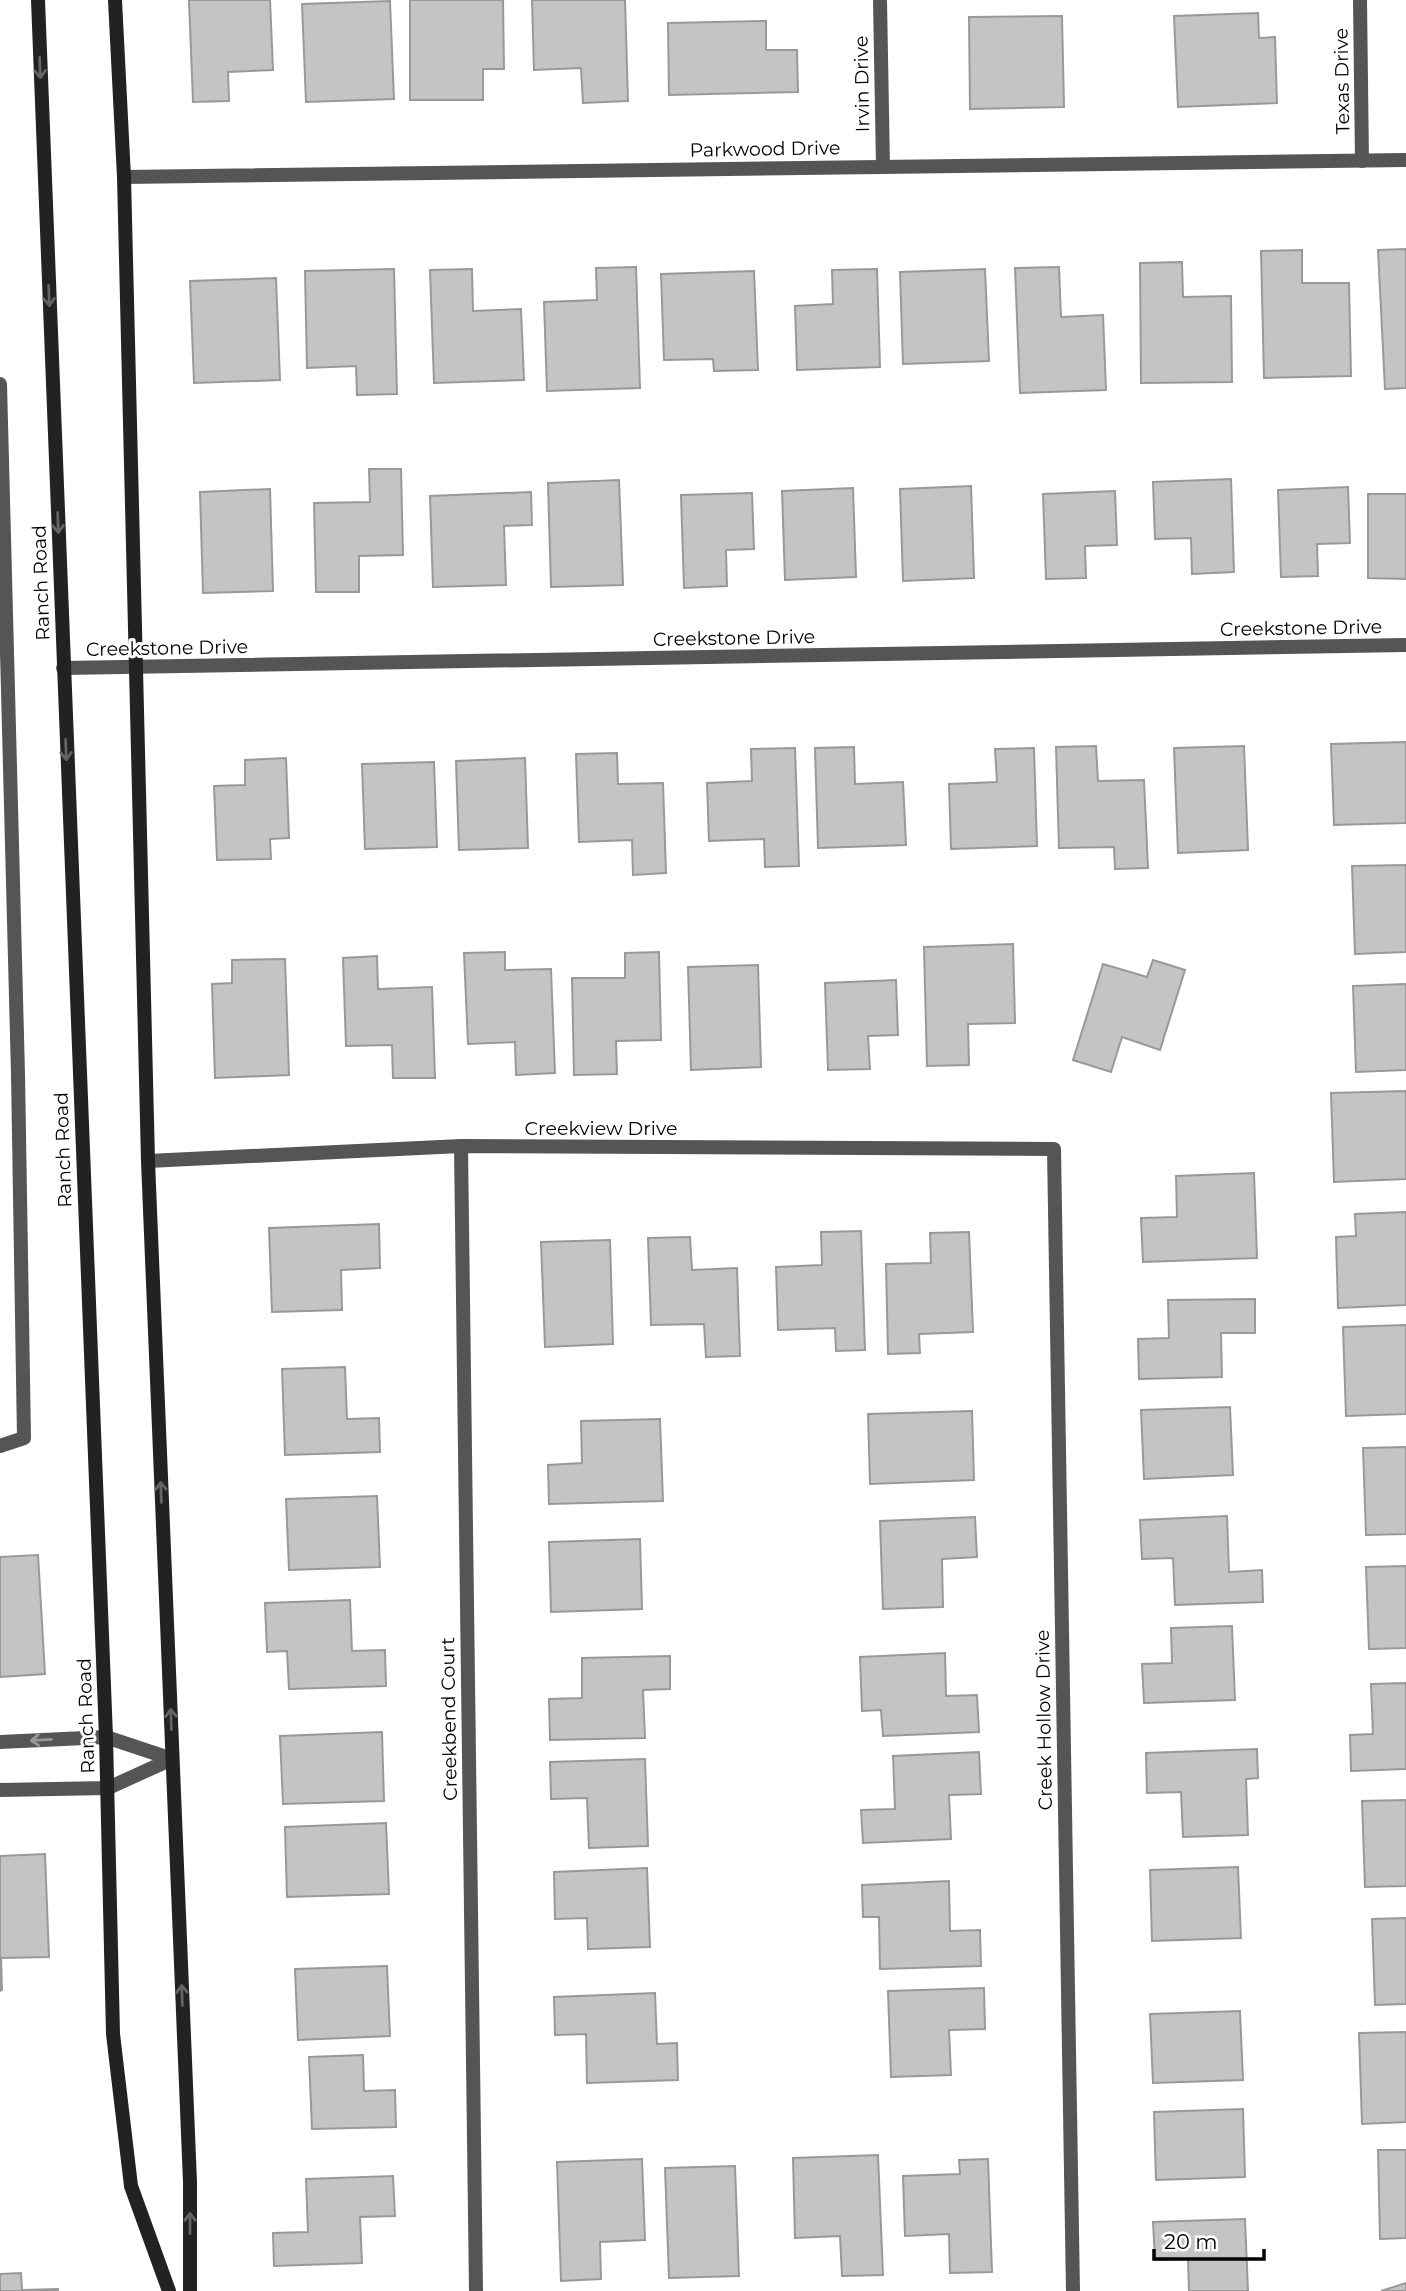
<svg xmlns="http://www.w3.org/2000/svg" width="1406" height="2291" viewBox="0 0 1406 2291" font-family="Montserrat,sans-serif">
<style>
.building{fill:#c4c4c4;stroke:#999;stroke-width:2}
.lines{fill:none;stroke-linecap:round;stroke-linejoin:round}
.lane{stroke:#555;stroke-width:14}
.street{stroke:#555;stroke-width:14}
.secondary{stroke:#222;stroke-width:14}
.oneway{stroke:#646464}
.oneway2{stroke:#999}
.labels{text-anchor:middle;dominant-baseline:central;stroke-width:6;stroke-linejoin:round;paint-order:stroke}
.street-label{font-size:19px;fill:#000;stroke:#fff}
</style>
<rect width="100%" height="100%" fill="#fff"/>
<g class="building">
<polygon points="189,0 270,0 273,70 228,72 229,101 193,102"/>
<polygon points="410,0 503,0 504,69 483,69 483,100 410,100"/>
<polygon points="532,0 625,0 628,101 583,103 581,68 534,70"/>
<polygon points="390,1 394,99 306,102 302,4"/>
<polygon points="1258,13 1259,38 1275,37 1277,103 1178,107 1174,16"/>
<polygon points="1062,16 1064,107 970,109 969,17"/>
<polygon points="766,21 766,50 797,50 798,92 669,95 668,23"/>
<polygon points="1406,249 1406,388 1385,389 1378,250"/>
<polygon points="1302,250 1302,283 1349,283 1351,376 1264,378 1261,251"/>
<polygon points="1182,262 1183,297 1231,296 1232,382 1141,383 1140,263"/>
<polygon points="636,267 640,388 547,391 544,302 597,300 596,268"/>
<polygon points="1059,267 1061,317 1103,315 1106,390 1020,393 1015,268"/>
<polygon points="394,269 397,394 357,395 356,366 307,368 305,271"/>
<polygon points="472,269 473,311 521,309 524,380 434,383 430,270"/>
<polygon points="877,269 880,367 797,370 795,306 833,304 832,270"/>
<polygon points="985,269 989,361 903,364 900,272"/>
<polygon points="754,271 758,370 714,371 713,359 664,360 661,274"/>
<polygon points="276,278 280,380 194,383 190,281"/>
<polygon points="369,469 401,469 403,555 359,556 359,592 316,592 314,503 370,502"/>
<polygon points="1231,479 1234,572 1192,574 1191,538 1155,539 1153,482"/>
<polygon points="619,480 623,585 551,587 548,483"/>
<polygon points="971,486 974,578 903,581 900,489"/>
<polygon points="1348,487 1350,543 1317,544 1318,576 1281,577 1278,490"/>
<polygon points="853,488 856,577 785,580 782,491"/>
<polygon points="270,489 273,591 203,593 200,492"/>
<polygon points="1115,491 1117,545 1085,546 1086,578 1046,579 1043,494"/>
<polygon points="531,492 532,525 504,526 506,585 433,587 430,496"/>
<polygon points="752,493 754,549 726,550 727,586 684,588 681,495"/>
<polygon points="1368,494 1406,494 1406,579 1368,578"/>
<polygon points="1406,742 1406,823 1334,825 1331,744"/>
<polygon points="1096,746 1098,781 1144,780 1148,868 1115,869 1114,847 1059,848 1056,747"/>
<polygon points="1244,746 1248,850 1178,853 1174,748"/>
<polygon points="854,747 855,784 903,782 906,845 818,848 815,748"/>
<polygon points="795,748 799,866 765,867 764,839 709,841 707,783 752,781 751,749"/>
<polygon points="1034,748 1037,846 951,849 949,784 997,782 995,749"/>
<polygon points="617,753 618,784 663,783 666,873 633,875 632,840 579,842 576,754"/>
<polygon points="286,758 289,838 270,839 271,859 217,860 214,786 245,785 245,760"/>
<polygon points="525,758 528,848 459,850 456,761"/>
<polygon points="434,762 437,847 365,849 362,764"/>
<polygon points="1406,865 1406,952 1355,954 1352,866"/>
<polygon points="1013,944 1015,1023 968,1024 969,1065 927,1066 924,947"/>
<polygon points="505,952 505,970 551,969 555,1073 516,1075 515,1042 468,1044 464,953"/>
<polygon points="659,952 661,1040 616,1041 617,1074 574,1075 572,978 625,978 625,953"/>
<polygon points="377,956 378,989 432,987 435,1078 393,1078 392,1045 346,1046 343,958"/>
<polygon points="285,959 289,1075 215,1078 212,984 232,983 232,960"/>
<polygon points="1153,960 1185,970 1160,1050 1122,1037 1111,1072 1073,1060 1103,964 1147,977"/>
<polygon points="758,965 761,1067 691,1070 688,967"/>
<polygon points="896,980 898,1035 868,1036 870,1069 828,1070 825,983"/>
<polygon points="1406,984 1406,1070 1356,1072 1353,986"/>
<polygon points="1406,1091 1406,1179 1334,1182 1331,1093"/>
<polygon points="1254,1173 1257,1258 1143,1262 1141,1218 1177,1217 1176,1176"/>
<polygon points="1406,1212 1406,1305 1338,1308 1336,1237 1356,1236 1355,1214"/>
<polygon points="379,1224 380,1268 341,1270 342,1310 272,1312 269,1228"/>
<polygon points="861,1231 865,1350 836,1351 835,1328 778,1330 776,1267 822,1265 821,1232"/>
<polygon points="969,1232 973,1332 919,1334 920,1353 888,1354 886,1264 931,1263 930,1233"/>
<polygon points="690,1237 692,1270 737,1268 740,1356 706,1357 704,1324 651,1325 648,1238"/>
<polygon points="610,1240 613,1344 545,1347 541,1242"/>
<polygon points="1255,1299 1255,1333 1221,1333 1222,1377 1139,1379 1138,1339 1169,1338 1168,1300"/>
<polygon points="1406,1325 1406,1414 1346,1416 1343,1327"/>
<polygon points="345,1367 347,1419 379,1418 380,1452 285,1455 282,1369"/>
<polygon points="1230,1407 1233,1475 1144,1479 1141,1410"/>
<polygon points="972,1411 974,1480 870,1484 868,1414"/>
<polygon points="660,1419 663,1501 549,1504 548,1465 582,1463 581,1421"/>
<polygon points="1406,1447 1406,1534 1366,1535 1363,1448"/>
<polygon points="377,1496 380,1567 289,1570 286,1499"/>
<polygon points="1227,1516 1229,1572 1262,1570 1263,1602 1175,1605 1173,1558 1142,1559 1140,1520"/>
<polygon points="975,1517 977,1557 942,1559 943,1607 883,1609 880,1521"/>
<polygon points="640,1539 642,1609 551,1612 549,1542"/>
<polygon points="38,1555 45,1674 0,1677 0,1557"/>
<polygon points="1406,1566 1406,1648 1369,1649 1366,1567"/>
<polygon points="350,1600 352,1651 385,1650 386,1686 289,1689 287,1651 267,1652 265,1603"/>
<polygon points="1232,1626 1235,1700 1144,1703 1142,1664 1172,1663 1171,1628"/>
<polygon points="945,1653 946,1696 977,1695 979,1732 883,1736 881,1710 862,1711 860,1657"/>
<polygon points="670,1656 670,1689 643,1690 645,1738 550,1740 549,1699 582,1698 582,1658"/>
<polygon points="1406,1683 1406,1769 1351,1771 1350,1735 1373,1734 1371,1684"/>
<polygon points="382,1732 384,1801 283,1804 280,1736"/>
<polygon points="1257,1749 1258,1778 1246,1779 1248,1835 1183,1837 1181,1792 1147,1793 1146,1753"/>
<polygon points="979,1752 981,1794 949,1795 951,1839 863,1843 861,1810 895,1809 893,1756"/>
<polygon points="645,1759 648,1846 589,1848 587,1798 551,1799 550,1762"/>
<polygon points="1406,1800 1406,1886 1365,1887 1362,1801"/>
<polygon points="386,1823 389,1894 287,1897 285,1827"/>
<polygon points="45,1854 49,1957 1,1958 2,1990 0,1991 0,1856"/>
<polygon points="1238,1867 1241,1938 1152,1941 1150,1870"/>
<polygon points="647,1868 650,1947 588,1949 587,1918 555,1919 554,1872"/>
<polygon points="949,1881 950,1931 980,1930 981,1966 880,1969 879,1917 863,1917 862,1885"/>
<polygon points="1406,1918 1406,2004 1375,2005 1372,1919"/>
<polygon points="387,1966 390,2036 298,2040 295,1969"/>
<polygon points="984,1988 985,2029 949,2030 951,2075 891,2077 888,1991"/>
<polygon points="655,1993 657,2044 677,2043 678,2080 587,2083 586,2034 555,2035 554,1997"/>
<polygon points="1240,2011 1243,2080 1153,2083 1150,2014"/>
<polygon points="1406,2032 1406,2122 1362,2124 1359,2033"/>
<polygon points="363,2055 364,2091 395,2090 396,2127 312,2129 309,2057"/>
<polygon points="1243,2109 1245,2177 1156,2180 1154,2112"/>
<polygon points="1378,2150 1406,2150 1406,2238 1380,2239"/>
<polygon points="878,2155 883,2275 842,2276 840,2236 795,2238 793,2158"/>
<polygon points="642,2159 645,2240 600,2242 601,2279 561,2281 557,2162"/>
<polygon points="988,2159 992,2272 950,2273 949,2234 905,2236 903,2176 960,2174 959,2160"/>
<polygon points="735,2166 739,2276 669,2278 665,2168"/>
<polygon points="393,2176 395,2216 360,2217 362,2263 274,2266 273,2233 308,2232 306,2179"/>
<polygon points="1245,2219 1248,2291 1189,2291 1188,2259 1155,2260 1153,2222"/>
<polygon points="21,2273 22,2290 58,2289 58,2291 0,2291 0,2274"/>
<polygon points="1406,2283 1406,2291 1381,2291"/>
</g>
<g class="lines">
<polyline class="lane" points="0,384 18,1074 24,1438 0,1446"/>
<g class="street">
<polyline points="880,0 883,167"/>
<polyline points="1360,0 1362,161"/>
<polyline points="124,177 1406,160"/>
<polyline points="63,668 1406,645"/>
<polyline points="461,1146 476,2291"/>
<polyline points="148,1161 461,1146 1054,1149 1073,2291"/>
<polyline points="0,1742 106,1737 172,1759 108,1788 0,1790"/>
</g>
<g class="secondary">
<polyline points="38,0 106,1737 113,2034 131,2186 169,2291"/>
<polyline points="115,0 124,177 148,1161 190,2182 190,2291"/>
</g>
</g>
<defs><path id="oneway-shaft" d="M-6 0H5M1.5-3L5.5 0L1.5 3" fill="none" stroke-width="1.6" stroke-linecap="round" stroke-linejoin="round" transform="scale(1.75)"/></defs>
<g class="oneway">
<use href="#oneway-shaft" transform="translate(40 68) rotate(88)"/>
<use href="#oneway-shaft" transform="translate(49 296) rotate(88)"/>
<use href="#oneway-shaft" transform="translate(58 523) rotate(88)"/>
<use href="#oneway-shaft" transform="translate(66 750) rotate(88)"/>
<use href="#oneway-shaft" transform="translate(161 1492) rotate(-92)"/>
<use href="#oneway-shaft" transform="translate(171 1719) rotate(-92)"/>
<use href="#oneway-shaft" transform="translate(182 1995) rotate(-92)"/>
<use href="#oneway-shaft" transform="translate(190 2223) rotate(-90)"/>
</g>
<use class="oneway2" href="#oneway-shaft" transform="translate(41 1740) rotate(177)"/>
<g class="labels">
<g class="street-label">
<text transform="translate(1342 81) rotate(-91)">Texas Drive</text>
<text transform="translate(862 84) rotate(-91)">Irvin Drive</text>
<text transform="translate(765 149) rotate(-1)">Parkwood Drive</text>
<text transform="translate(41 583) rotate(-92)">Ranch Road</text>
<text transform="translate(1301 628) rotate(-1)">Creekstone Drive</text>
<text transform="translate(734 638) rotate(-1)">Creekstone Drive</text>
<text transform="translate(167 648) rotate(-1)">Creekstone Drive</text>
<text x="601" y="1128">Creekview Drive</text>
<text transform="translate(63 1150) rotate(-92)">Ranch Road</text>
<text transform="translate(86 1716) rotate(-92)">Ranch Road</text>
<text transform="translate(449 1719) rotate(-91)">Creekbend Court</text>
<text transform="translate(1044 1720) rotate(-91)">Creek Hollow Drive</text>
</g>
</g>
<path d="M1154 2249v10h110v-10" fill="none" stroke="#000000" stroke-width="3.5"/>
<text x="1164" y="2249" font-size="21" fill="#000000" stroke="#ffffff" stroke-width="5" paint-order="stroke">20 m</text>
</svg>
